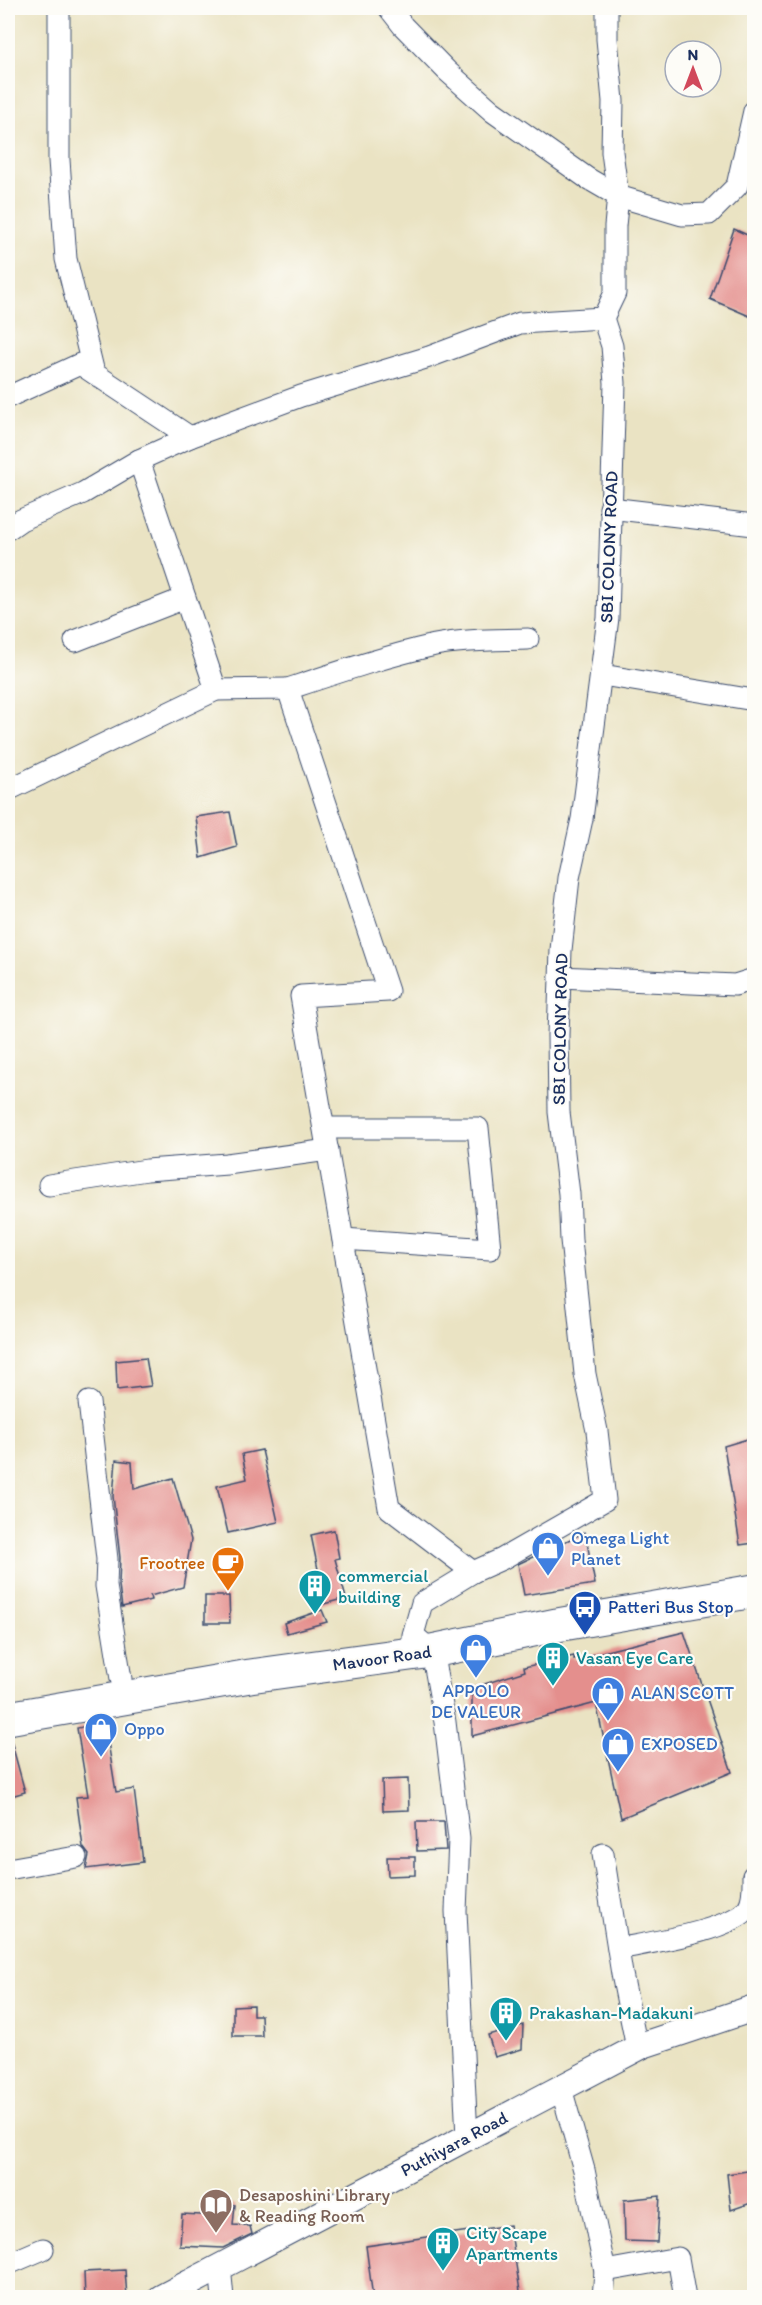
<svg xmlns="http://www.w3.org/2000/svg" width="762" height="2305" viewBox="0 0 762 2305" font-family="Itim,sans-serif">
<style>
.building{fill:#e48f8d}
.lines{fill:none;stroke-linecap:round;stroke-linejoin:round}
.minor-casing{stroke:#3a4a6d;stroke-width:23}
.tertiary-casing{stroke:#3a4a6d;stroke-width:28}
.primary-casing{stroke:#3a4a6d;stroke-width:35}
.minor{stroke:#fff;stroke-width:21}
.tertiary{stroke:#fff;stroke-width:26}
.primary{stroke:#fff;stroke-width:33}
.labels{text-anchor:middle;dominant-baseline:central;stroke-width:4.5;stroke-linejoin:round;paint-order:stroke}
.street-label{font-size:18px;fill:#1b2f5e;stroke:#fdfcf7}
.shop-label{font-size:18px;fill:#366cbe;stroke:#fdfcf7;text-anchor:start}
.food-label{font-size:18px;fill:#c56008;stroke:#fdfcf7;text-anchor:end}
.culture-label{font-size:18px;fill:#0d838f;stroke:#fdfcf7;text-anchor:start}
.transit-label{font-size:18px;fill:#164399;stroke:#fdfcf7;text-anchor:start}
.education-label{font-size:18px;fill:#785e54;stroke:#fdfcf7;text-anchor:start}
</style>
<rect width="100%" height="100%" fill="#fdfcf7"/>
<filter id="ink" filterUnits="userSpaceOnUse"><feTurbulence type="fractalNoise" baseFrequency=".0167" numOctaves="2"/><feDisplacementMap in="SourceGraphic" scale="12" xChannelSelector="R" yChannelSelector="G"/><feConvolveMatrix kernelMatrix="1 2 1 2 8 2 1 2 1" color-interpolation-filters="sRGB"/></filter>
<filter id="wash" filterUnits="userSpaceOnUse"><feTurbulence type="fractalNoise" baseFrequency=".008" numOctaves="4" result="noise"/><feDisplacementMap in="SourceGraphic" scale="24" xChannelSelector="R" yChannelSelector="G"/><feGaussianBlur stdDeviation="1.35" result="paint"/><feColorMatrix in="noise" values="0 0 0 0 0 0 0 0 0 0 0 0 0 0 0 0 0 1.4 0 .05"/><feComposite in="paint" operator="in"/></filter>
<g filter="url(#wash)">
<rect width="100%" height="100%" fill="#eae3c3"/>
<g id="blocks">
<g class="building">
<polygon points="734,229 754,238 754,318 710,299"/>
<polygon points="230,812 237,847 201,858 196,817"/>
<polygon points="146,1358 151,1386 117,1390 116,1361"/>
<polygon points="754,1437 754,1543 740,1545 724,1446"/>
<polygon points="262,1450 278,1522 228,1533 217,1486 247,1479 242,1454"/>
<polygon points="116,1460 132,1462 134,1489 173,1478 191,1540 183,1587 150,1596 151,1600 122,1607 119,1585 120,1558 113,1496"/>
<polygon points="334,1530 339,1558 335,1559 346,1598 320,1605 313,1580 320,1579 311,1535"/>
<polygon points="585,1532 595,1584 524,1595 518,1564"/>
<polygon points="205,1596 229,1596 230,1623 205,1623"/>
<polygon points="322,1610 327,1622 287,1633 284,1623"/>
<polygon points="684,1632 732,1772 621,1818 596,1703 472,1736 472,1688 525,1671 524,1667 574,1656 574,1659"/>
<polygon points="105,1723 116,1792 134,1789 143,1862 86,1869 89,1855 83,1847 76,1797 88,1796 77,1728"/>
<polygon points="12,1744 25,1792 8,1797 8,1745"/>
<polygon points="408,1779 409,1810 383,1811 382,1780"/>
<polygon points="416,1822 444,1822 446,1850 417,1851"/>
<polygon points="387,1857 415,1857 415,1875 388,1876"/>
<polygon points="253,2005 253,2015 261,2015 262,2036 233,2036 233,2006"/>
<polygon points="523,2025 522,2049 495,2057 488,2035"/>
<polygon points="754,2170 754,2202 731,2210 727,2174"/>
<polygon points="660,2196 657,2242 625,2241 624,2200"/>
<polygon points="221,2203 235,2205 233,2225 250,2226 252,2234 223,2248 180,2246 182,2214 220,2216"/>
<polygon points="510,2225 521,2298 373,2298 366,2246"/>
<polygon points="125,2270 127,2297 85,2298 84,2272"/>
</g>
</g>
</g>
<g filter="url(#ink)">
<use href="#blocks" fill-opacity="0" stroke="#3a4a6d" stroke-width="1.5"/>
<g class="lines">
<g class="minor-casing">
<g id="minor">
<polyline points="59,8 59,160 66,259 94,373"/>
<polyline points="389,8 403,26 447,71 492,111 587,178 618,196 682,215 709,214 737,186 754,111"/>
<polyline points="8,397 80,364 190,437"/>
<polyline points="139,460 216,690"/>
<polyline points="610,508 754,525"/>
<polyline points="8,529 21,520 83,493 139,460 190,437 301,396 429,357 520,323 603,318 615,293 615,226 618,196 612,152 613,101 607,39 607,8"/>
<polyline points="75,641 185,598"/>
<polyline points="602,675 754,700"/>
<path d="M288 689C336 673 386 656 435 645 466 639 498 640 528 639"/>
<polyline points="8,790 216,690 288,689 388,991 301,996 389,1508 473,1572"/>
<polyline points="560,977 735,985 754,979"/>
<polyline points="324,1128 478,1128 490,1249 343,1239"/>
<polyline points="49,1185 147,1170 227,1164 328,1150"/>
<polyline points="89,1402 107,1559 106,1586 121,1679"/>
<polyline points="603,1854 622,1974 637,2048"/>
<polyline points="8,1869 76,1857"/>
<path d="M618 1949C647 1943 731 1931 748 1908 754 1899 753 1886 753 1876"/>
<polyline points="561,2088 584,2170 605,2271 603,2298"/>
<polyline points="467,2137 456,1911 459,1839 445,1722 432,1651 413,1635 422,1603 473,1572 502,1559 605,1500 597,1431 585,1374 571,1240 569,1194 559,1112 558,1035 561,950 569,878 582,819 608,618 615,383 612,346 603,318"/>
<polyline points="8,2264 43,2249"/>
<polyline points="220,2266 223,2298"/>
<polyline points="605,2271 678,2258 685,2298"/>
</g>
</g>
<g class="tertiary-casing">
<polyline id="tertiary" points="161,2298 643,2045 754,2008"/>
</g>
<g class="primary-casing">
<polyline id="primary" points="8,1718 250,1676 432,1651 557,1625 754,1591"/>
</g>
<use href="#minor" class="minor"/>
<use href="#tertiary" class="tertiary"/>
<use href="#primary" class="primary"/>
</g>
</g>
<defs>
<g id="shop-pin" transform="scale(1.725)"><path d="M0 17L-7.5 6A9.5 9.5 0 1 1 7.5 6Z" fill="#3f7fe0" stroke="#fdfcf7"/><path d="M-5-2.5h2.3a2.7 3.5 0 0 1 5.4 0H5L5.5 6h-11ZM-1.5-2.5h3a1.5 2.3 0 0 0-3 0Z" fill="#fff"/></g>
<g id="cafe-pin" transform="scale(1.725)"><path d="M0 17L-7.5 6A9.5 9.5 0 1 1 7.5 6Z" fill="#e8710a" stroke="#fdfcf7"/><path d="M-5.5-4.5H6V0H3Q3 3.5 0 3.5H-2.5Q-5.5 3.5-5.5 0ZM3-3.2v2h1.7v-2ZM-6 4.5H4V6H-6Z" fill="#fff"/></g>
<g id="building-pin" transform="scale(1.725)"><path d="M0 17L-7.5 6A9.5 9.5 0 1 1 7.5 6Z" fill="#0f9aa8" stroke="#fdfcf7"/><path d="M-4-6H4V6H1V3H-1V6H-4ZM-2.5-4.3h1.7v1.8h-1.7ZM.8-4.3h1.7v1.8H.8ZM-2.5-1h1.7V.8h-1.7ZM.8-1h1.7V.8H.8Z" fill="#fff"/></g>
<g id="bus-pin" transform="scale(1.725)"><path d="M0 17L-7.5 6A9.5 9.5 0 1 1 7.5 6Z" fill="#1a4fb4" stroke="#fdfcf7"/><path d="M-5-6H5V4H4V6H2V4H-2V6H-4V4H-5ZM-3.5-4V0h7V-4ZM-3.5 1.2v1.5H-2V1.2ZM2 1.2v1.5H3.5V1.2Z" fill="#fff"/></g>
<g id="library-pin" transform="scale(1.725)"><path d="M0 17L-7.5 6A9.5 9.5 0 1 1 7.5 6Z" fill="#8d6e63" stroke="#fdfcf7"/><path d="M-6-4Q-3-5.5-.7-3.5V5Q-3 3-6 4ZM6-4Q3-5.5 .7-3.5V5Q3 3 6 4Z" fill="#fff"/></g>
</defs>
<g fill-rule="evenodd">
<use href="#shop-pin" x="548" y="1548"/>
<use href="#cafe-pin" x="228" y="1563"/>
<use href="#building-pin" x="315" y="1586"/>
<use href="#bus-pin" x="585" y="1607"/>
<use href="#shop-pin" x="476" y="1650"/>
<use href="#building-pin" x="553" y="1658"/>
<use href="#shop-pin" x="608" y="1693"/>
<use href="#shop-pin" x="101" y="1729"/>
<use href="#shop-pin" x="618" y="1744"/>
<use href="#building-pin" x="506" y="2013"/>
<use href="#library-pin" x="216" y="2205"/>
<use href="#building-pin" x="443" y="2243"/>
</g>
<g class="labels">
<g class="street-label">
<text transform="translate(609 547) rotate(-88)">SBI COLONY ROAD</text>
<text transform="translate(560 1029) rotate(-89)">SBI COLONY ROAD</text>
<text transform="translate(382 1658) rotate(-8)">Mavoor Road</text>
<text transform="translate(454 2144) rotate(-28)">Puthiyara Road</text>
</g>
<g class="shop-label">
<text x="571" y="1538">Omega Light<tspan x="571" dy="21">Planet</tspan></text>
<text x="476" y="1691" text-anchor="middle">APPOLO<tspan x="476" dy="21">DE VALEUR</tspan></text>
<text x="631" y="1693">ALAN SCOTT</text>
<text x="124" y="1729">Oppo</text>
<text x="641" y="1744">EXPOSED</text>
</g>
<g class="food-label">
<text x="205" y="1563">Frootree</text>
</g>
<g class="culture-label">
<text x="338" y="1576">commercial<tspan x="338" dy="21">building</tspan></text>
<text x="576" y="1658">Vasan Eye Care</text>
<text x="529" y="2013">Prakashan-Madakuni</text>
<text x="466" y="2233">City Scape<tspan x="466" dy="21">Apartments</tspan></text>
</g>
<g class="transit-label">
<text x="608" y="1607">Patteri Bus Stop</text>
</g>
<g class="education-label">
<text x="239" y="2195">Desaposhini Library<tspan x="239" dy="21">&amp; Reading Room</tspan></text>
</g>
</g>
<rect width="762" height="2305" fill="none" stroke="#fdfcf7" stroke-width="30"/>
<g transform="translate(693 69)"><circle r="28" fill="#fdfcf7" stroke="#a3aaba" stroke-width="1.5"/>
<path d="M0-4.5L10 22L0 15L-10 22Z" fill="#d1495b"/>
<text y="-9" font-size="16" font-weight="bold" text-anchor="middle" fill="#1b2f5e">N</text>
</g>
</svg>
